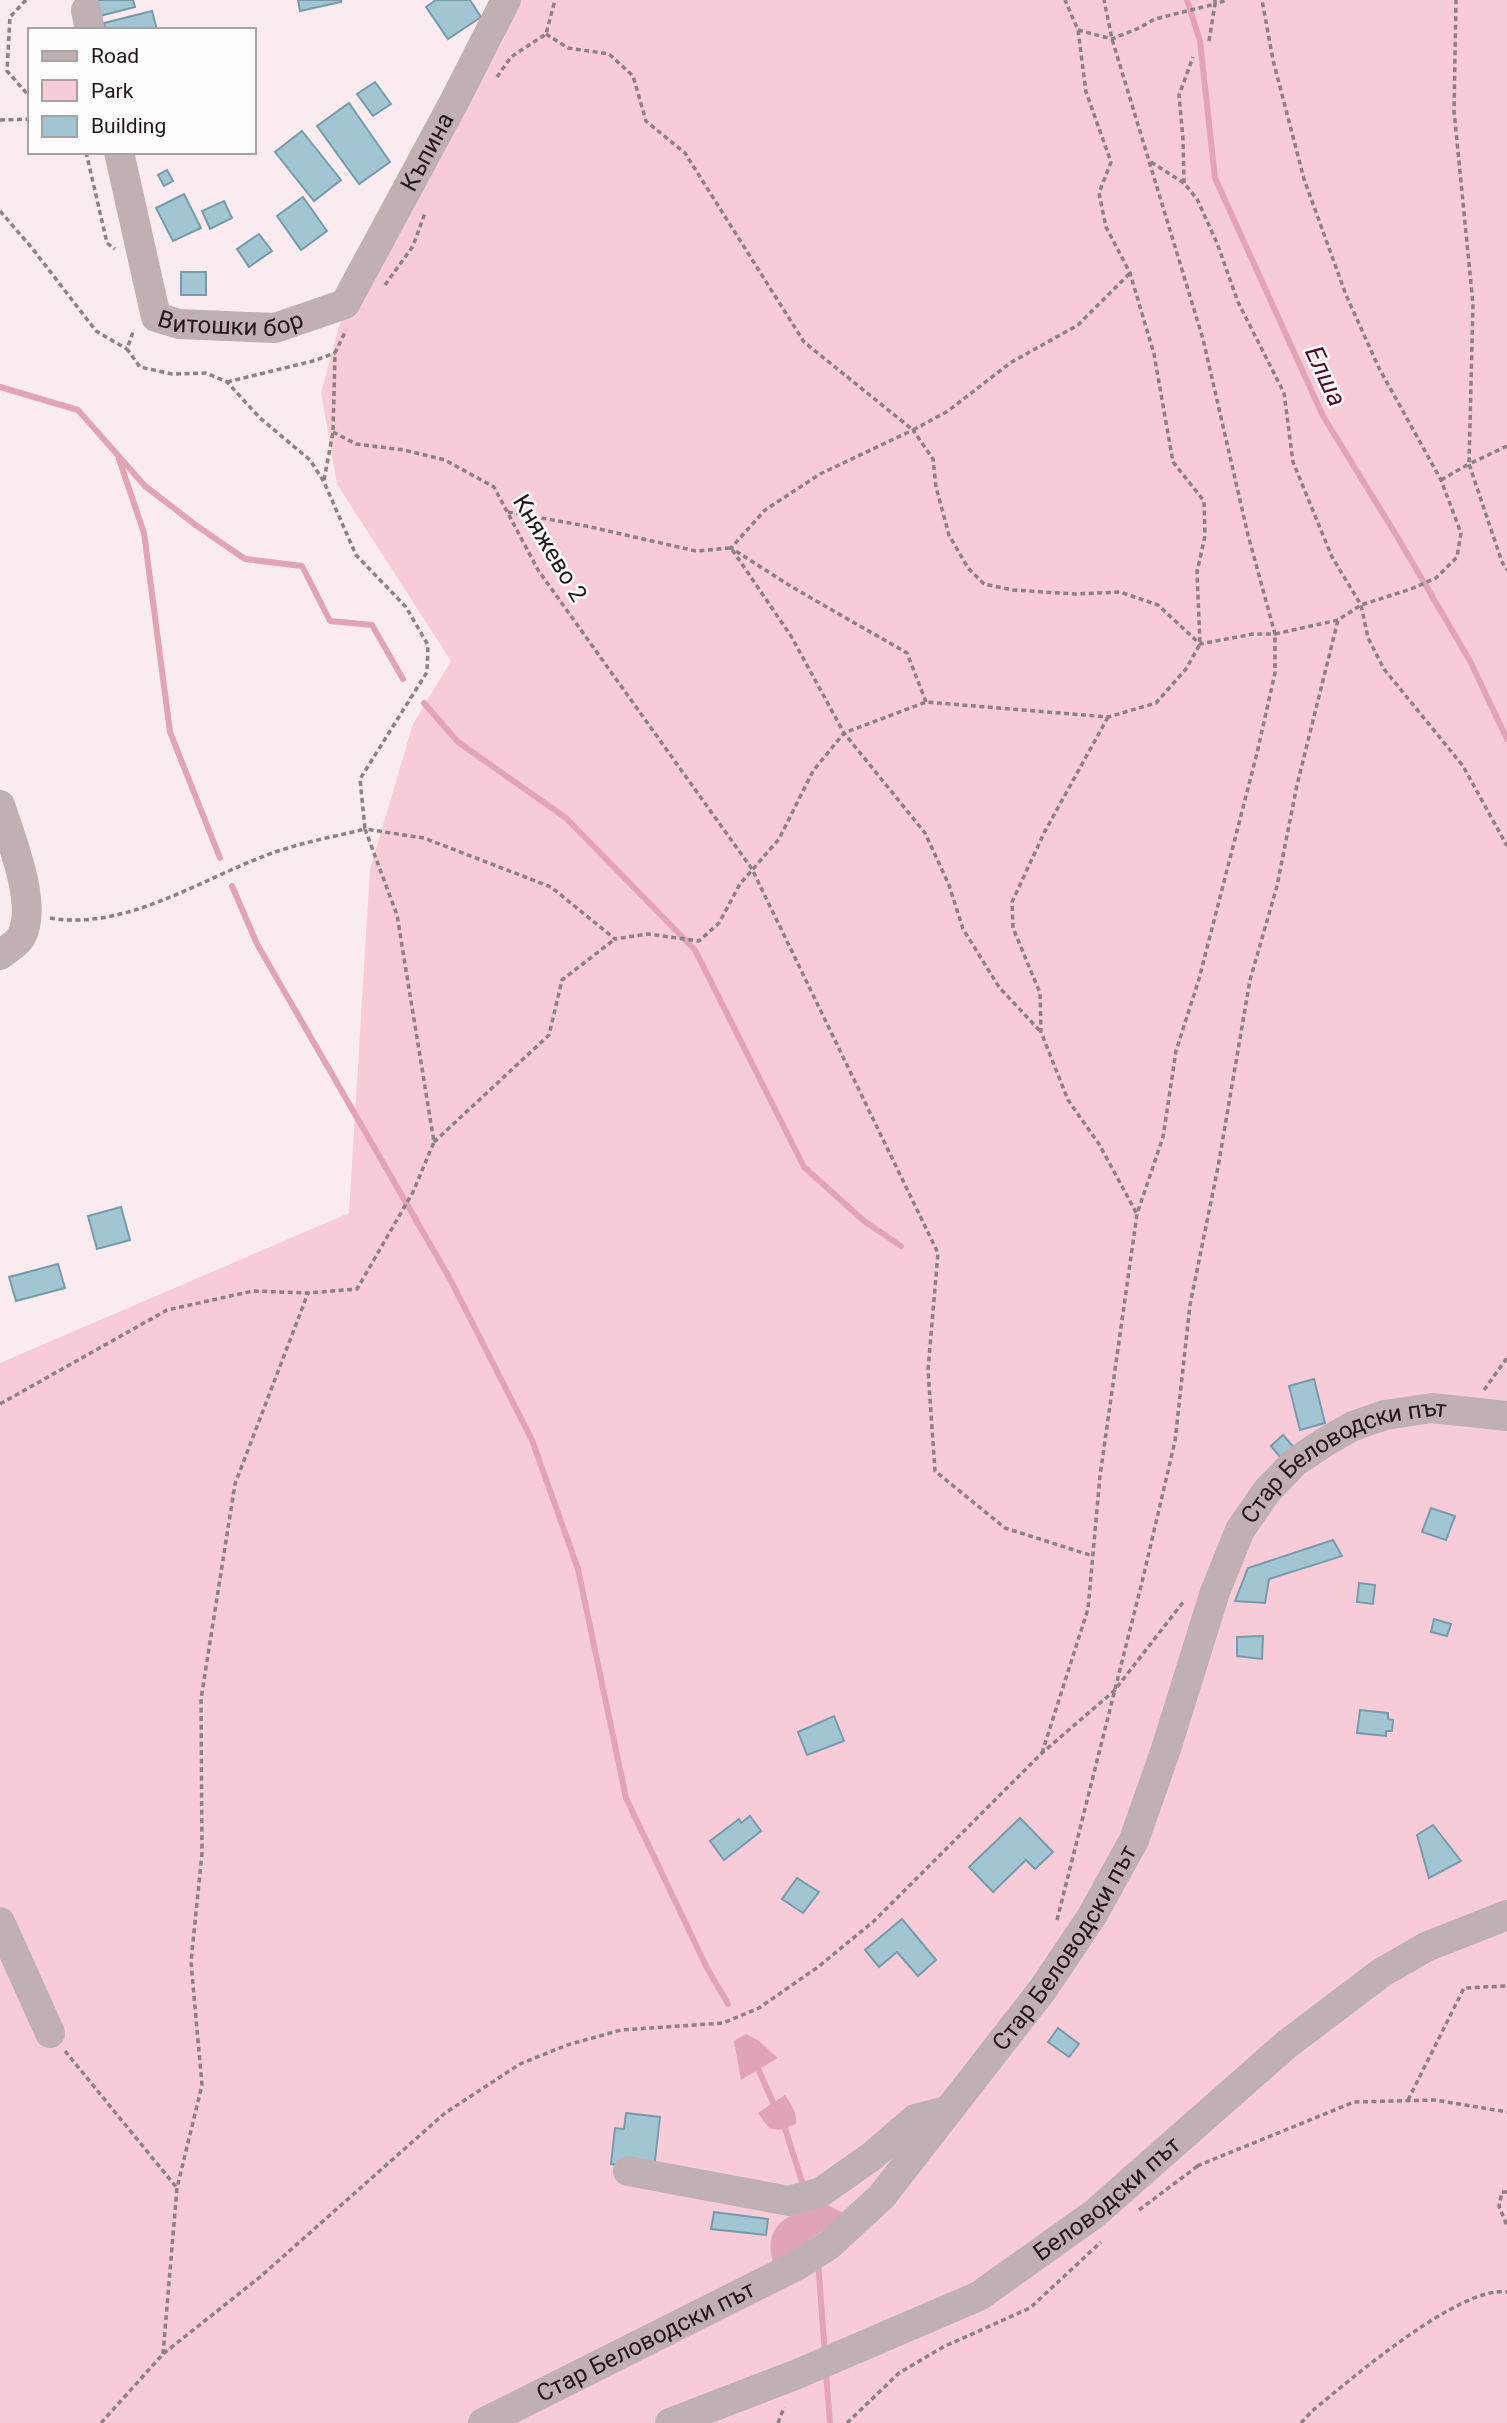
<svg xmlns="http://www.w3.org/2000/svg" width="1507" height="2423" viewBox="0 0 1507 2423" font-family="Roboto,sans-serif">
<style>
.green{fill:#f8cbd8}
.water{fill:#e1a4b7}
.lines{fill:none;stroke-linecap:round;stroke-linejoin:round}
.stream{stroke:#e1a4b7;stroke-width:6}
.building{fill:#a1c5d3;stroke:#789ba9;stroke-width:2}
.path{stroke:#8e8084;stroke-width:3.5;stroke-dasharray:5 3.5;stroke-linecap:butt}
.minor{stroke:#c0b0b4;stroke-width:30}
.labels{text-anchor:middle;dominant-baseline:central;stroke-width:5;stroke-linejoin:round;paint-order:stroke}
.street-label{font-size:24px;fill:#23161a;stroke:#fdfdfd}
.water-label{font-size:26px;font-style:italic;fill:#510a2b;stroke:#fdfdfd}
</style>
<rect width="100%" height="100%" fill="#faebf0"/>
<polygon class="green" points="506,0 1507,0 1507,2423 0,2423 0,1363 349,1213 370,869 413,724 451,661 337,484 321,393 339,326 505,37 494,24"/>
<g class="water">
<polygon points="746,2034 759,2041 778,2058 741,2080 734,2041"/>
<path d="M785 2095C791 2104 797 2113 796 2124L779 2130 769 2128 758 2113Z"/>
<path d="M824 2203 845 2214 774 2266C760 2223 790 2214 824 2203Z"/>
</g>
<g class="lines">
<g class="stream">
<polyline points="1187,0 1200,41 1215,178 1323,416 1398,538 1470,661 1507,739"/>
<polyline points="0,387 78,410 145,486 197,526 245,559 302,566 330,621 372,625 403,679"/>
<polyline points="119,459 144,533 170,732 220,858"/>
<polyline points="424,703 458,742 566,818 695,950 804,1167 864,1221 901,1246"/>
<polyline points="232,886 257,944 450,1279 532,1440 578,1569 626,1798 707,1968 728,2004"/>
<polyline points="755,2062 776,2109"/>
<polyline points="783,2122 804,2188"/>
<polyline points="818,2261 825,2355"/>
<polyline points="826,2373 830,2423"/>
</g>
</g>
<g class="building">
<polygon points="92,0 133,0 135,7 96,17"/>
<polygon points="298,0 341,0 341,2 300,11"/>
<polygon points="436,0 470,0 481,17 448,39 426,7"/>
<polygon points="152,11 157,30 106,30 104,23"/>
<polygon points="375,82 391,104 373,116 357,94"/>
<polygon points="349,103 390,162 359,184 317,126"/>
<polygon points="302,131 341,180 314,201 275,152"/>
<polygon points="167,170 173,181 164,186 158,175"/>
<polygon points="184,194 201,228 173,241 156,208"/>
<polygon points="303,197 327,231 301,250 277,216"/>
<polygon points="224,201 232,218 210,229 202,211"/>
<polygon points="259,234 272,251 249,267 237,249"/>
<rect x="181" y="272" width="25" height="23"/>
<polygon points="121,1207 130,1240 97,1249 88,1216"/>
<polygon points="58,1264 65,1288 16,1301 9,1277"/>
<polygon points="1314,1379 1325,1423 1300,1430 1289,1386"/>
<polygon points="1283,1435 1297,1451 1284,1462 1271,1446"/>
<polygon points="1431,1508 1455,1516 1446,1540 1422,1532"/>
<polygon points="1333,1540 1342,1556 1269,1579 1265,1603 1235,1601 1248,1568"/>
<polygon points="1359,1583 1375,1585 1373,1604 1357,1602"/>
<polygon points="1434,1619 1451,1624 1447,1636 1431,1632"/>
<polygon points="1263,1636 1262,1659 1237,1656 1237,1637"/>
<polygon points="1360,1710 1388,1713 1388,1719 1393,1720 1392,1731 1386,1731 1386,1736 1357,1733"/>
<polygon points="834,1716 844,1741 807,1755 798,1732"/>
<polygon points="750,1816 761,1831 724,1860 710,1841 739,1819 741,1823"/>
<polygon points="1020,1818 1053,1852 1035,1869 1026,1860 993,1892 969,1867"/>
<polygon points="1433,1825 1461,1861 1429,1878 1417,1835"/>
<polygon points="797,1878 819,1892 803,1913 782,1899"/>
<polygon points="902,1919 936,1960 918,1976 897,1952 879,1967 865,1950"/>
<polygon points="1058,2028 1079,2044 1069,2057 1048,2042"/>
<polygon points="626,2113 660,2117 654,2169 611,2164 615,2128 624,2129"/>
<polygon points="714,2212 768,2219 766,2235 711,2229"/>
</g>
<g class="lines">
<g class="path">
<polyline points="26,0 10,17 7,71 30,97"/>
<polyline points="1078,30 1112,39 1139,28 1155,19 1215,4 1215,0"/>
<polyline points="546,34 568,48 609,54 633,76 646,121 685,153 804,342 913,430 948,411 1010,363 1078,325 1130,273"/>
<polyline points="1209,41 1215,4 1227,0"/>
<polyline points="497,77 511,57 546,34 555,0"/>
<polyline points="0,120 30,119"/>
<polyline points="86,152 107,243 115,249"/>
<polyline points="1151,162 1184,183 1197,199 1217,243 1238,302 1284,393 1293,462 1332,557 1361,605 1368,638 1384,669 1463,766 1507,846"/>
<polyline points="1184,183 1183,139 1179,95 1193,57"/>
<polyline points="0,211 32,248 96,331 127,349"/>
<polyline points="385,285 413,246 425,213"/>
<polyline points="227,382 313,361 335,353"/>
<polyline points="333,432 356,444 404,450 445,460 494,487 538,570 752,869 938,1253 928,1370 935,1471 1005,1528 1093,1556"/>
<polyline points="1507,446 1469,464 1502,562 1507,570"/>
<polyline points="324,480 333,432 335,353 346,330"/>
<polyline points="1441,480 1469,464 1473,304 1454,111 1456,0"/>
<polyline points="508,512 586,526 696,551 731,548 791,636 844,733 925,833 949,885 963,929 999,987 1041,1032"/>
<polyline points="926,702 907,653 792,587 731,548 765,510 820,474 913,430 933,459 936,487 949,535 968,568 984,584 1013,590 1075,594 1120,592 1158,605 1200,644 1253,634 1275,634 1248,535 1203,339 1112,39 1104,0"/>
<polyline points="1108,717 1044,833 1012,902 1013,928 1040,993 1041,1032 1068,1100 1099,1144 1137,1214"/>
<path d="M50 918C125 931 199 880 267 855 298 843 333 837 365 829L360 779 427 672 428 645 406 607 356 555 324 482 310 460 260 418 227 382 206 373 172 374 140 367 127 349 134 329"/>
<polyline points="434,1142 549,1035 562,980 615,939"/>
<polyline points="1484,1390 1507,1358"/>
<polyline points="0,1404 167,1310 253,1291 308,1293 357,1289 413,1192 434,1142 397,915 365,829 424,838 551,887 615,939 648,934 699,941 719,923 740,884 779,839 813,771 844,733 926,702 1108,717 1156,703 1186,669 1200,644 1197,572 1205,536 1204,501 1173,462 1154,354 1130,273 1106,227 1099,193 1111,162 1086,92 1078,30 1065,0"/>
<polyline points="1042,1753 1088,1609 1100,1476 1137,1214 1163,1137 1176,1051 1199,979 1257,753 1275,673 1275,634 1338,620 1361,605 1411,589 1436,578 1457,557 1461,533 1441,480 1379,368 1346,295 1304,179 1273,60 1262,0"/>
<polyline points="1057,1920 1143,1578 1175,1441 1190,1305 1218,1167 1250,980 1277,886 1297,785 1338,620"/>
<polyline points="65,2051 177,2188"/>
<polyline points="1408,2100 1464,1988 1507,1986"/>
<polyline points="1197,2166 1354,2102 1435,2100 1507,2112"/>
<polyline points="1507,2192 1502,2192 1499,2206 1507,2226"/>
<polyline points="1139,2210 1199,2165"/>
<polyline points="163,2354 177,2188 202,2085 191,1962 202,1853 201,1699 235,1484 308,1293"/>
<polyline points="101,2423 163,2354 260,2277 445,2113 520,2064 567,2045 621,2030 723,2023 759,2008 818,1967 874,1921 1042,1753 1114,1691 1184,1601"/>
<polyline points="778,2423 784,2407"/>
<polyline points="847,2423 899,2373 943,2347 1030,2308 1101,2242"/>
<path d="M1301 2423 1312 2411C1350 2380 1460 2285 1507 2292"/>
</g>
<g class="minor">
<polyline points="86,10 90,30"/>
<path id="s1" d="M119 152 156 317 179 324 275 328 345 304 454 102 506 0"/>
<path d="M0 805C10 837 39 906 21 937 17 944 6 950 0 955"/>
<polyline points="0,1922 50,2033"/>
<polyline points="628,2171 789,2201 821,2192 871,2157 915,2119 946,2111"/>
<path id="s2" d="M483 2423 796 2266 829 2245 882 2196 1043 1989 1092 1916 1134 1840 1166 1749 1215 1592 1240 1530 1267 1491 1295 1462 1325 1442 1353 1426 1385 1415 1432 1408 1507 1416"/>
<path id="s3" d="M670 2423 795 2375 979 2296 1094 2214 1286 2045 1381 1973 1426 1947 1507 1915"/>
</g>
</g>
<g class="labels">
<g class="street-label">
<text stroke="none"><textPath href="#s1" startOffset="536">Къпина</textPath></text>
<text stroke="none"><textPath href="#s1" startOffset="245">Витошки бор</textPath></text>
<text transform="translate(550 548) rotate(59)">Княжево 2</text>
<text stroke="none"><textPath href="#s2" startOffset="1358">Стар Беловодски път</textPath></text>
<text stroke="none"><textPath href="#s2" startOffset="770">Стар Беловодски път</textPath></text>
<text stroke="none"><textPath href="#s3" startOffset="495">Беловодски път</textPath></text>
<text stroke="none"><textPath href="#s2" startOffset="182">Стар Беловодски път</textPath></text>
</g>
<g class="water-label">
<text transform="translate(1326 376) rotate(65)">Елша</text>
</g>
</g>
<rect x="28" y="28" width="228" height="126" fill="#fdfdfd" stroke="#a6a1a2" stroke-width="2"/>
<rect x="42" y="51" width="35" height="10" fill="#c0b0b4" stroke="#a6a1a2" stroke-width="2"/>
<text x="91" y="63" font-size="21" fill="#23161a">Road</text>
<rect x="42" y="80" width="35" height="21" fill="#f8cbd8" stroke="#a6a1a2" stroke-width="2"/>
<text x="91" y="98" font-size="21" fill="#23161a">Park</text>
<rect x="42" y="116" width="35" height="21" fill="#a1c5d3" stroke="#a6a1a2" stroke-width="2"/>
<text x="91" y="133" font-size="21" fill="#23161a">Building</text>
</svg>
